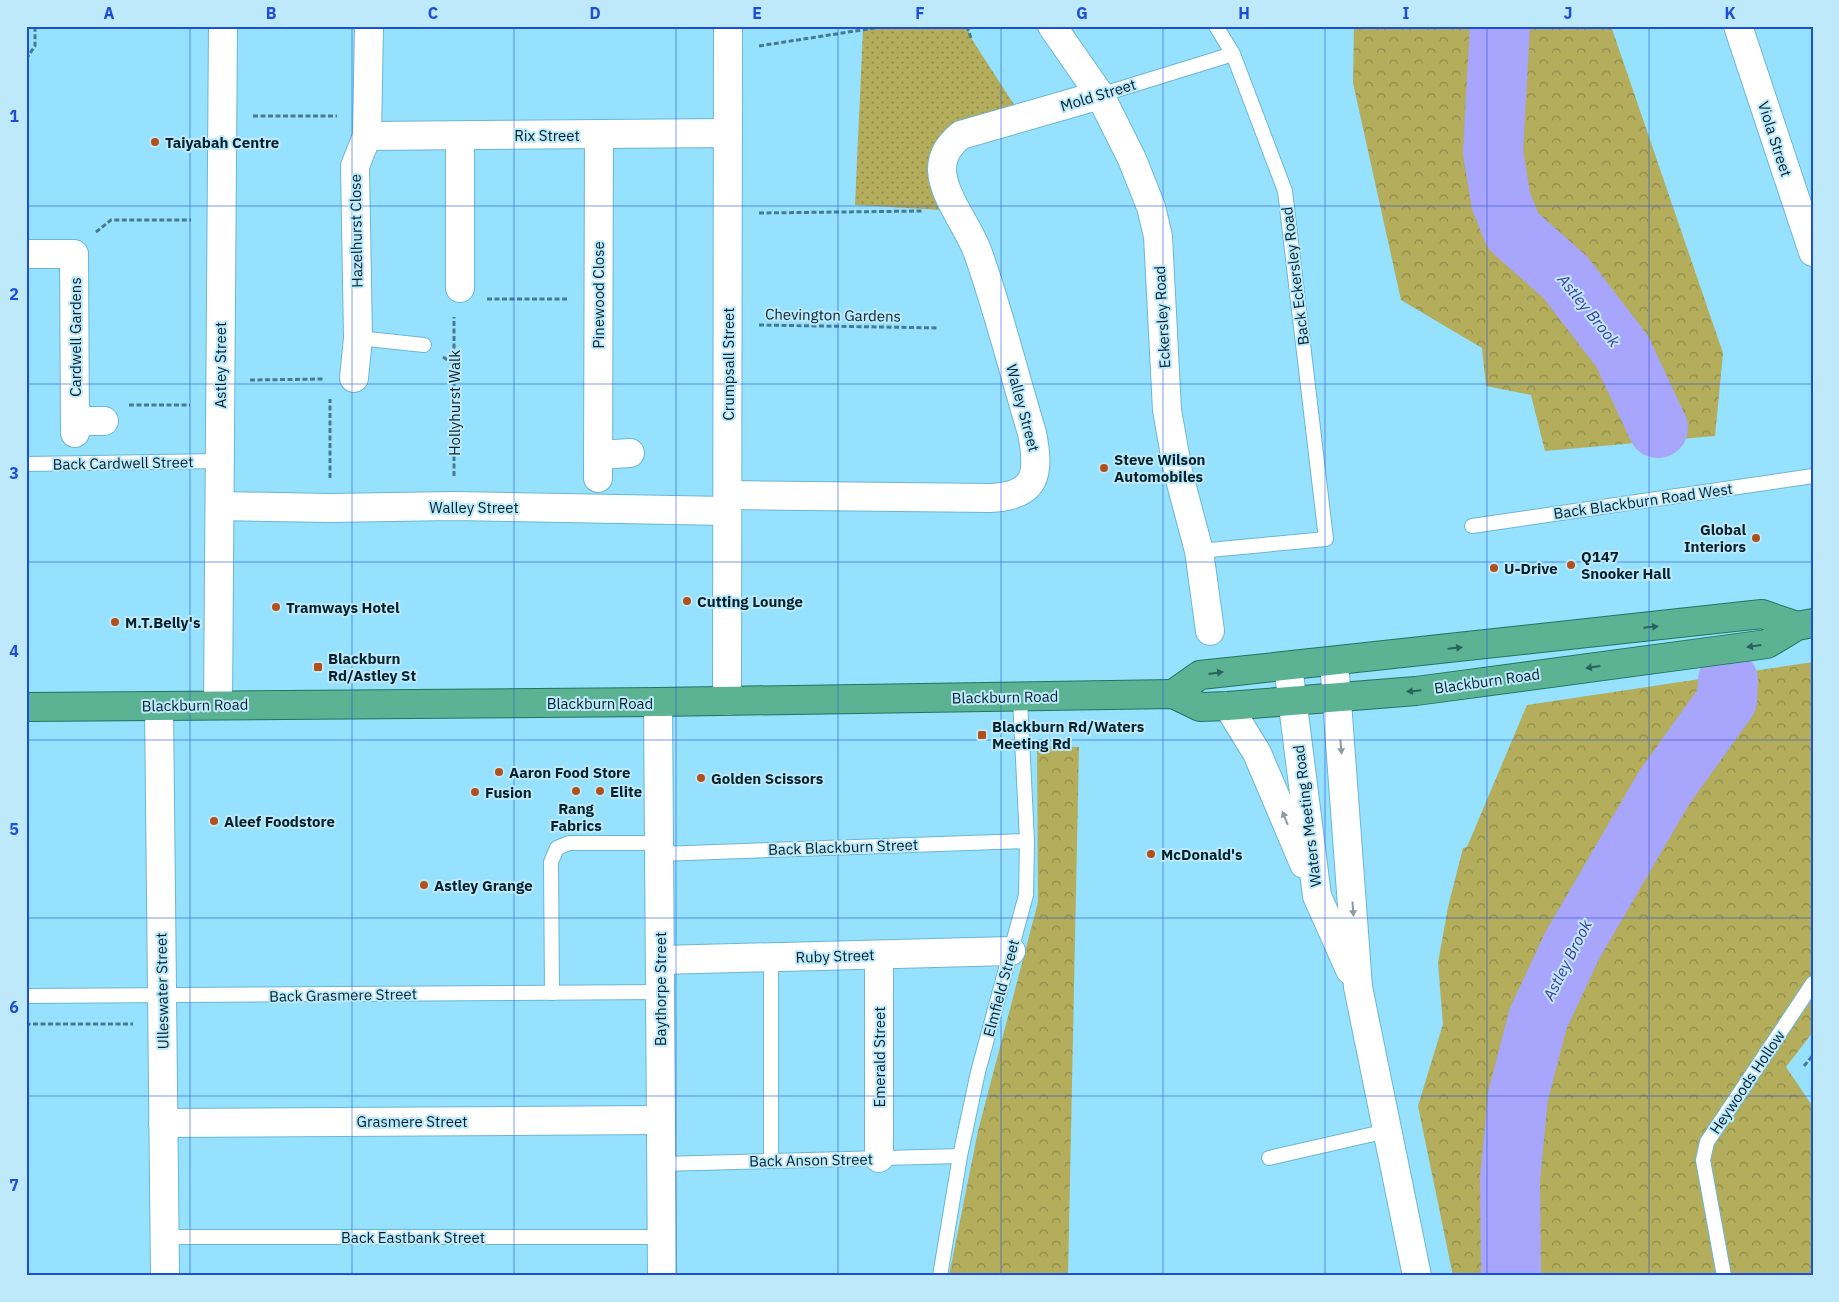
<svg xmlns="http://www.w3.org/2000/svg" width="1839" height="1302" viewBox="0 0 1839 1302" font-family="'IBM Plex Sans',sans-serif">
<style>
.grass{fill:url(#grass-dots)}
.forest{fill:url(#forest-crowns)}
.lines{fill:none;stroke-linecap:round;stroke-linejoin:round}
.river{stroke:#a8a5fd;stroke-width:60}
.service-casing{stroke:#6bb6d3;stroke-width:16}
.minor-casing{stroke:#6bb6d3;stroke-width:30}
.tertiary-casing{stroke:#6bb6d3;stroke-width:30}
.trunk-casing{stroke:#21745e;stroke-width:30}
.path{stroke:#467b8f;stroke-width:3;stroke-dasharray:5 2.5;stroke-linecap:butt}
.service{stroke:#fff;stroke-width:14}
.minor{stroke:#fff;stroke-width:28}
.tertiary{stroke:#fff;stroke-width:28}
.trunk{stroke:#5bb393;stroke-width:28}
.oneway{fill:#29635b}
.oneway2{fill:#8d9ca0}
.grid{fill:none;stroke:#1d4ed8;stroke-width:1;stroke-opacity:0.55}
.poi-dot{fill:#b34f19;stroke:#bee9fb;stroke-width:2}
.labels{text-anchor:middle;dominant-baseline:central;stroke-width:4;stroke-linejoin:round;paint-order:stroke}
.street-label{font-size:15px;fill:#01222d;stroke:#bee9fb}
.poi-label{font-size:15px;font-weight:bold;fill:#01222d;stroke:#bee9fb;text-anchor:start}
.water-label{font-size:16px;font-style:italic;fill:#463699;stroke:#bee9fb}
.neatline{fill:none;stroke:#1d4ed8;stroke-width:2}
.grid-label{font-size:16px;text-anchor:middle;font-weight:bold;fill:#1d4ed8}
</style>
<defs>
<pattern id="grass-dots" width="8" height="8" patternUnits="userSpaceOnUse" patternTransform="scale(1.25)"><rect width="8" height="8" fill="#b3ad5c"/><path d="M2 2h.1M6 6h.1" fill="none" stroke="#8f8c4c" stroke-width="1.8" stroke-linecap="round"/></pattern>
<pattern id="forest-crowns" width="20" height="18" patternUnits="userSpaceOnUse" patternTransform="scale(1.25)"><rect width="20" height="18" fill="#b3ad5c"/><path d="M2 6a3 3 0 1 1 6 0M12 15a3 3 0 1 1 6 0" fill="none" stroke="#8f8c4c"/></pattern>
</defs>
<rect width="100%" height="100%" fill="#95e1fe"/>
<polygon class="grass" points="887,26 967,26 971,38 1022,117 944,156 958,211 855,205 863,30"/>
<g class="forest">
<polygon points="1354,26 1611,26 1723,353 1715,436 1545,451 1531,395 1486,386 1482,348 1401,300 1353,83"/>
<polygon points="1813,662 1813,1032 1786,1067 1813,1107 1813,1276 1453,1276 1418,1106 1443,1024 1438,963 1448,907 1463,848 1467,847 1527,705"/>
<polygon points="1037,746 1079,747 1068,1276 949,1276 978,1131 1038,902"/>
</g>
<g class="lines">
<g class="river">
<polyline points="1500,26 1493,152 1501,201 1513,231 1565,277 1622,351 1658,428"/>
<polyline points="1511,1276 1510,1179 1518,1096 1538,1019 1572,946 1664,788 1727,700 1728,680"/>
</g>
<g class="service-casing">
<g id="service">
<polyline points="1100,95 1233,54"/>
<polyline points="358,338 424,345"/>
<polyline points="26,464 220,461"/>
<polyline points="1472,526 1813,476"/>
<polyline points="1199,551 1326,539 1285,191 1233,54 1216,26"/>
<polyline points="659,854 1027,841"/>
<polyline points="771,958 771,1161"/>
<polyline points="552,993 551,862 557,848 569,843 659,843"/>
<polyline points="26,996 660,992"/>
<polyline points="1269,1158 1387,1131"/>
<polyline points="661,1164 960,1156"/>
<polyline points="165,1237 662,1237"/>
<polyline points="940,1276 960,1156 978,1072 1026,895 1027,841 1020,698"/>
<polyline points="1724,1276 1703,1160 1707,1142 1813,983"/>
</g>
</g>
<g class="minor-casing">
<g id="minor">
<polyline points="1052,26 1100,95 1132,159 1151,207 1158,236 1167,410 1178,472 1199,551 1210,631"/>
<polyline points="1738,26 1813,252"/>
<polyline points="367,136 728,133"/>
<polyline points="460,136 460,288"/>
<polyline points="26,254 74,254 75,433"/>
<polyline points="354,378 358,338 355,166 367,136 369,26"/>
<polyline points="75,421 104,421"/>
<polyline points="599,455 630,453"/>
<polyline points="598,478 599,135"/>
<path d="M728 495 990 498C1037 496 1040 474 1032 433 1014 374 999 312 978 253 969 227 943 197 942 170 942 154 950 144 961 135L1100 95"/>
<polyline points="220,506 329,508 453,506 727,511"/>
<polyline points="727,701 728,26"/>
<polyline points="658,702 662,1276"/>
<polyline points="218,705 223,26"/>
<polyline points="159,706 165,1276"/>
<polyline points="879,955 879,1158"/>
<polyline points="660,960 1011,951"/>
<polyline points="163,1123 661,1120"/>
</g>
</g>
<g class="tertiary-casing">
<g id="tertiary">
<polyline points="1334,661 1358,987 1417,1276"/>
<polyline points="1288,666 1317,896 1350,970"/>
<polyline points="1228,706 1257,753 1304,864"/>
</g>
</g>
<g class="trunk-casing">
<g id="trunk">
<polyline points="1173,694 1200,675 1228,672 1762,614 1797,626"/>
<polyline points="26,707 658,702 1173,694 1200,707 1228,706 1416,691 1767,644 1797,626 1813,623"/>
</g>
</g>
<g class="path">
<polyline points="967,26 971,38"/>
<polyline points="759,46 887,26"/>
<polyline points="26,59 35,46 35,26"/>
<polyline points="253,116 337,116"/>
<polyline points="759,213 923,211"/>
<polyline points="96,232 111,220 191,220"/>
<polyline points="487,299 568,299"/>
<polyline points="759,325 939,328"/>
<polyline points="443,357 454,364"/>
<polyline points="250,380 324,379"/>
<polyline points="129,405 190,405"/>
<polyline points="454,476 454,317"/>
<polyline points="330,478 330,399"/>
<polyline points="26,1026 30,1024 133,1024"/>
<polyline points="1804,1066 1813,1055"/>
</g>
<use href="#service" class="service"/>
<use href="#minor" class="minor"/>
<use href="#tertiary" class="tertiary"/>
<use href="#trunk" class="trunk"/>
</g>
<defs><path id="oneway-solid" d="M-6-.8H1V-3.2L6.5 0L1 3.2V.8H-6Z" transform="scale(1.25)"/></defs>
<g class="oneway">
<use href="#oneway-solid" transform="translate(1651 627) rotate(-6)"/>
<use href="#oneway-solid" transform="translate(1754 646) rotate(172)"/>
<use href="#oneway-solid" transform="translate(1455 648) rotate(-6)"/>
<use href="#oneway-solid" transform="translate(1593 667) rotate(172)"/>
<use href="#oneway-solid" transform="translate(1216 673) rotate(-8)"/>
<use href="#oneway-solid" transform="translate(1414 691) rotate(174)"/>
</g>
<g class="oneway2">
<use href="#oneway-solid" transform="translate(1341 747) rotate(85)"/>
<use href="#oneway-solid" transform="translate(1285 818) rotate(-112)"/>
<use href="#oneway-solid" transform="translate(1353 909) rotate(86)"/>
</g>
<path class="grid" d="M190 26V1276M352 26V1276M514 26V1276M676 26V1276M838 26V1276M1001 26V1276M1163 26V1276M1325 26V1276M1487 26V1276M1649 26V1276M26 206H1813M26 384H1813M26 562H1813M26 740H1813M26 918H1813M26 1096H1813"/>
<g class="poi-dot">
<circle cx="155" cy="142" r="5"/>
<circle cx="1104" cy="468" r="5"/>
<circle cx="1756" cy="538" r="5"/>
<circle cx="1571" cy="565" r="5"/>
<circle cx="1494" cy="568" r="5"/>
<circle cx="687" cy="601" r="5"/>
<circle cx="276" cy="607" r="5"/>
<circle cx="115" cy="622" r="5"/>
<rect x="313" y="662" width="10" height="10" rx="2.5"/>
<rect x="977" y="730" width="10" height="10" rx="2.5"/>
<circle cx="499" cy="772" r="5"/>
<circle cx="701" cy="778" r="5"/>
<circle cx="576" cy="791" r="5"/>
<circle cx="600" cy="791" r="5"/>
<circle cx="475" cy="792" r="5"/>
<circle cx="214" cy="821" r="5"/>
<circle cx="1151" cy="854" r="5"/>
<circle cx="424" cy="885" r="5"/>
</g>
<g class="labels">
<g class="street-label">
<text transform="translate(1098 95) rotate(-17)">Mold Street</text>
<text x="547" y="135">Rix Street</text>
<text transform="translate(1775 139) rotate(72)">Viola Street</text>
<text transform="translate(356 231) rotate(-91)">Hazelhurst Close</text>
<text transform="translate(1295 276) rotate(-97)">Back Eckersley Road</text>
<text transform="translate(598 295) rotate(-90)">Pinewood Close</text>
<text transform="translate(833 315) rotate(1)">Chevington Gardens</text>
<text transform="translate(1162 317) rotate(-93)">Eckersley Road</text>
<text transform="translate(75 337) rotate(-90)">Cardwell Gardens</text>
<text transform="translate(728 364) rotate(-90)">Crumpsall Street</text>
<text transform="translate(220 365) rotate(-90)">Astley Street</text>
<text transform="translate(454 403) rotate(-90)">Hollyhurst Walk</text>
<text transform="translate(1023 408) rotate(75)">Walley Street</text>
<text transform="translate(123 463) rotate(-1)">Back Cardwell Street</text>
<text transform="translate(1643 501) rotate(-8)">Back Blackburn Road West</text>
<text x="474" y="507">Walley Street</text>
<text transform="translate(1487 681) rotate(-8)">Blackburn Road</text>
<text transform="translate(1005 697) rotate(-1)">Blackburn Road</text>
<text x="600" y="703">Blackburn Road</text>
<text transform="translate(195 705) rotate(-1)">Blackburn Road</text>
<text transform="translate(1307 816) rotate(-97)">Waters Meeting Road</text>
<text transform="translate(843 847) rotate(-2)">Back Blackburn Street</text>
<text transform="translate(835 956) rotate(-2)">Ruby Street</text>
<text transform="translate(1001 988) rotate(-75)">Elmfield Street</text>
<text transform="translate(660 989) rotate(-90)">Baythorpe Street</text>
<text transform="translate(162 991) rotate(-91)">Ulleswater Street</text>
<text transform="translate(343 995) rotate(-1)">Back Grasmere Street</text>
<text transform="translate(879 1057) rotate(-90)">Emerald Street</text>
<text transform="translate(1747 1082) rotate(-56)">Heywoods Hollow</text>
<text x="412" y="1121">Grasmere Street</text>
<text transform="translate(811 1160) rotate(-1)">Back Anson Street</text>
<text x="413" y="1237">Back Eastbank Street</text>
</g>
<g class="poi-label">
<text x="165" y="142">Taiyabah Centre</text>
<text x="1114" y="459">Steve Wilson<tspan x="1114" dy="17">Automobiles</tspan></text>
<text x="1746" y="529" text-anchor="end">Global<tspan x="1746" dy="17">Interiors</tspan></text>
<text x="1581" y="556">Q147<tspan x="1581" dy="17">Snooker Hall</tspan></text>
<text x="1504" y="568">U-Drive</text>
<text x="697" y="601">Cutting Lounge</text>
<text x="286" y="607">Tramways Hotel</text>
<text x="125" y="622">M.T.Belly's</text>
<text x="328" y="658">Blackburn<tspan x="328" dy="17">Rd/Astley St</tspan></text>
<text x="992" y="726">Blackburn Rd/Waters<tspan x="992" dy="17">Meeting Rd</tspan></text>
<text x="509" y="772">Aaron Food Store</text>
<text x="711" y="778">Golden Scissors</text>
<text x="610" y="791">Elite</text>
<text x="485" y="792">Fusion</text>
<text x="576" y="808" text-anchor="middle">Rang<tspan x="576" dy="17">Fabrics</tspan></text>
<text x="224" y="821">Aleef Foodstore</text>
<text x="1161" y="854">McDonald's</text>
<text x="434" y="885">Astley Grange</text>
</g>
<g class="water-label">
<text transform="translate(1589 310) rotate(51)">Astley Brook</text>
<text transform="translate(1567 960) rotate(-63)">Astley Brook</text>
</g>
</g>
<rect width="1839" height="1302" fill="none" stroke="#bee9fb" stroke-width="55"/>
<rect x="28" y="28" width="1784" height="1246" class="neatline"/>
<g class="grid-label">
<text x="109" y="19">A</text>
<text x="271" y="19">B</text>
<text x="433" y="19">C</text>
<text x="595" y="19">D</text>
<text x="757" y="19">E</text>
<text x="920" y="19">F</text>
<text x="1082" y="19">G</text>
<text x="1244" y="19">H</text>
<text x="1406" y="19">I</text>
<text x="1568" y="19">J</text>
<text x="1730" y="19">K</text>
<text x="14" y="122">1</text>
<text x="14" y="300">2</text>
<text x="14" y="479">3</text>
<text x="14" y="657">4</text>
<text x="14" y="835">5</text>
<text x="14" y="1013">6</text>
<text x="14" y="1191">7</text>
</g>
</svg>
